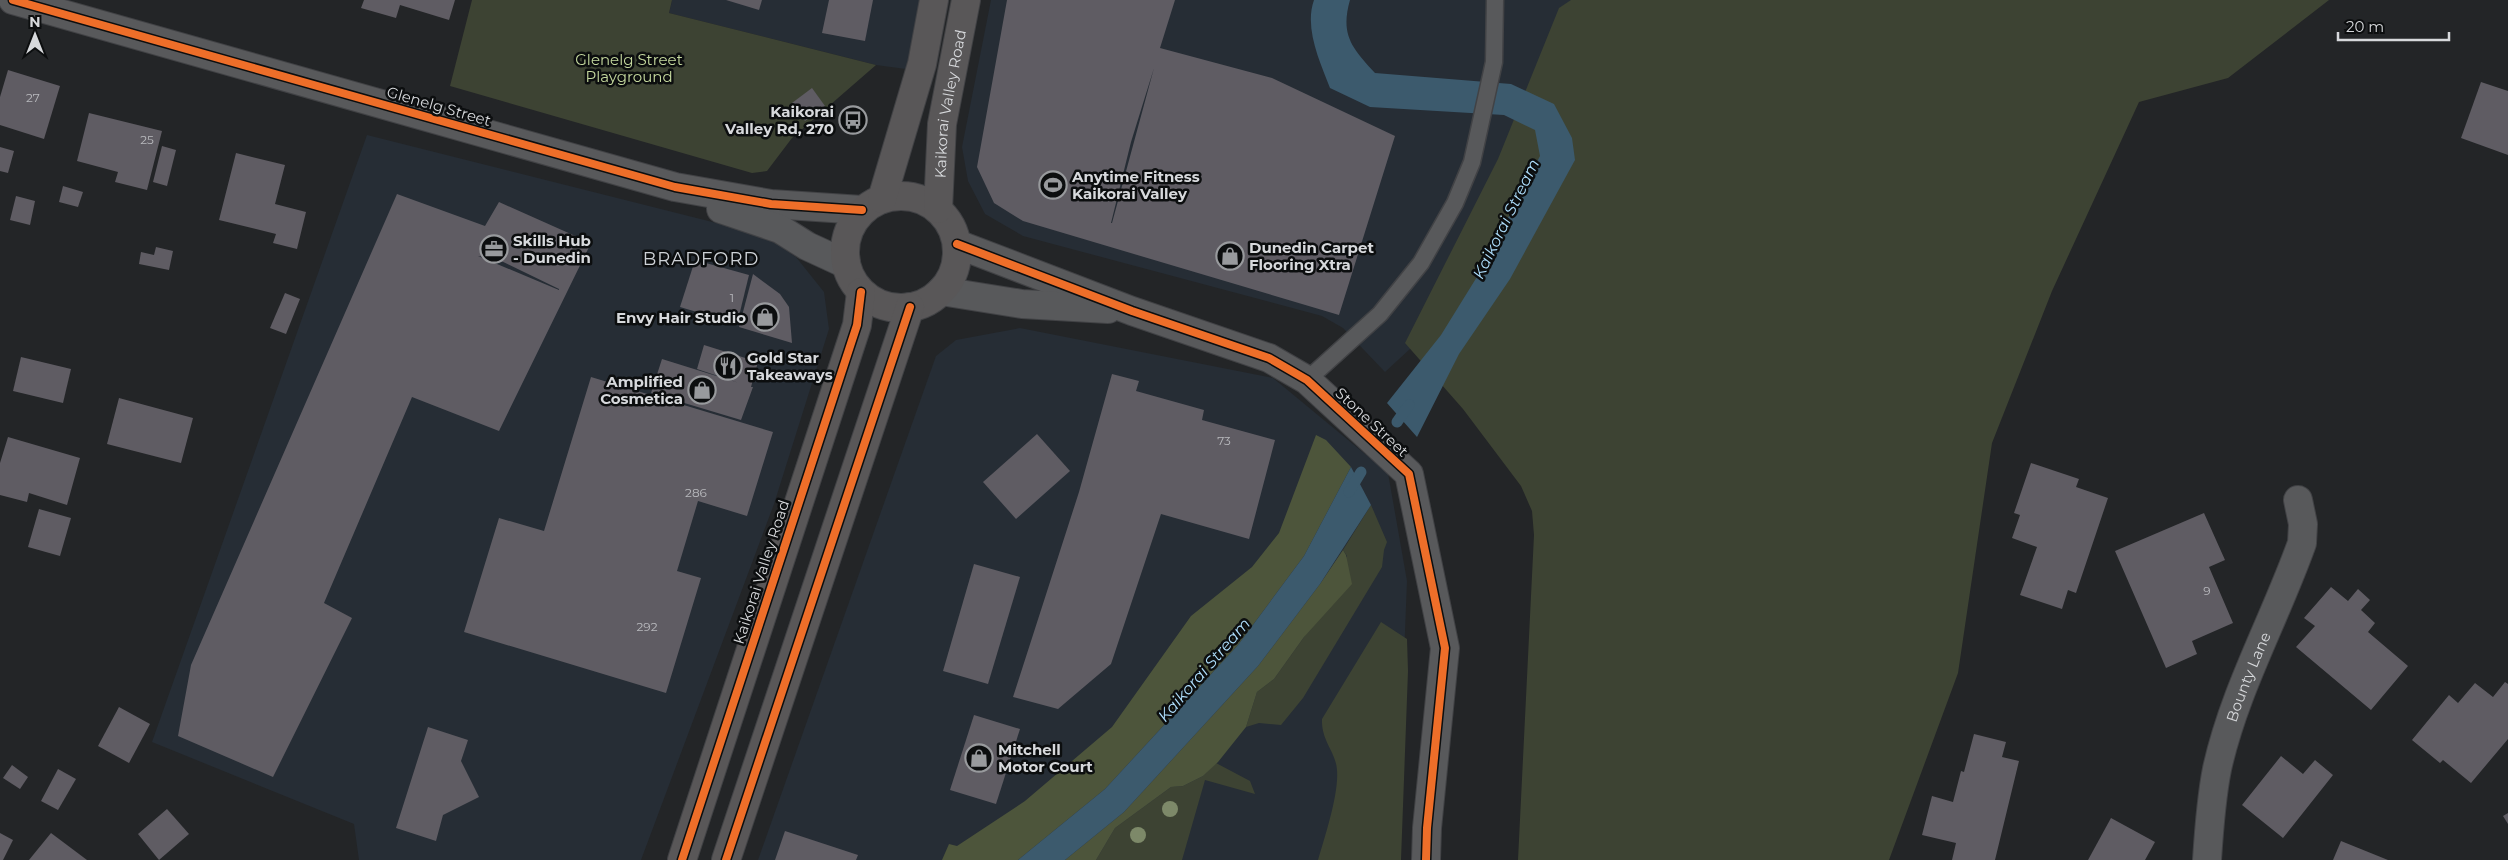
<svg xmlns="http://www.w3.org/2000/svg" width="2508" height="860" viewBox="0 0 2508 860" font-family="Montserrat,sans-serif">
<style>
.built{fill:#262d35}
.green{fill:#3d4333}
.forest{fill:#4d553b}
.water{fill:#3c5a6d}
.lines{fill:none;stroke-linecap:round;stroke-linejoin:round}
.stream{stroke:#3c5a6d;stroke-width:11}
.building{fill:#5f5c63;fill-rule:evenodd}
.service-casing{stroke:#414245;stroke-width:19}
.minor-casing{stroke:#414245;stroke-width:30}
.secondary-casing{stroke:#414245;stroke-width:30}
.service{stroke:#58595b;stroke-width:16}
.minor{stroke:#58595b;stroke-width:28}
.secondary{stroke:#595758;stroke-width:28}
.cycleway-casing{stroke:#0c0e0f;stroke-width:11}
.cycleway{stroke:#ee6e29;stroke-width:8}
.tree{fill:#7d8969}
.labels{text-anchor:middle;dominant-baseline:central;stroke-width:5;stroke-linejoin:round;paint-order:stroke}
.number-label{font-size:12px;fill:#b9babe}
.park-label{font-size:15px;fill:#c6da9f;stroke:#0c0e0f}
.street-label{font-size:15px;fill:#d7d9dc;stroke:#0c0e0f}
.poi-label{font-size:15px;font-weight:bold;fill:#d7d9dc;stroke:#0c0e0f;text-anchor:start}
.water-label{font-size:16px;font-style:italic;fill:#aedefc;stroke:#0c0e0f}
.quarter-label{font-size:18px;letter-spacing:1px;fill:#ced2d7;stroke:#0c0e0f}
</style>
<rect width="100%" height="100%" fill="#232527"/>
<g class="built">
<polygon points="672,0 922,0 906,69 876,65 669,13"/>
<polygon points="991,0 1757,0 1487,278 1385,372 1343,328 1322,316 1023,236 985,214 968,181 962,147"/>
<polygon points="367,135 764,235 796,257 824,292 829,329 774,504 641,860 359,860 354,824 152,742"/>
<polygon points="1020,328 1273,378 1388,473 1407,581 1396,860 758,860 936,356 956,340"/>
</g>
<g class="green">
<polygon points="472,0 672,0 669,13 876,65 792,138 767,171 752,173 450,86"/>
<polygon points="1571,0 2329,0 2228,78 2139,102 2052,291 1992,443 1958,673 1889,860 1518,860 1534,535 1532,511 1521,486 1463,409 1405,343 1498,159 1559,8"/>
<polygon points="1371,505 1387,542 1384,550 1382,567 1303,698 1281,725 1259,723 1246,727 1257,692 1274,679 1304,637 1347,556 1343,550"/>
<path d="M1381 622 1407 639 1408 671 1401 860H1318C1325 836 1339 794 1337 770 1336 752 1321 741 1322 719Z"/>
<polygon points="1216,763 1250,781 1255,794 1205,780 1182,860 1096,860 1115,828 1171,787 1183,786 1203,776"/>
</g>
<g class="forest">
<polygon points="1316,435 1326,440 1351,467 1304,556 1238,645 1105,789 1018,860 942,860 949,844 957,846 1025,801 1112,727 1191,616 1252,567 1279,533"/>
<polygon points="1343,550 1346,555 1352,584 1304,637 1274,679 1257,692 1246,727 1218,762 1203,776 1183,786 1171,787 1115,828 1096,860 1065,860 1124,812 1258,666 1320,584"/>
</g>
<g class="water">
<path d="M1314 0H1350C1340 35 1352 48 1375 73L1511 84 1554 104 1572 138 1575 160 1510 279 1459 354 1417 437 1387 403 1441 335 1480 272 1540 156 1535 130 1504 115 1370 107 1330 88C1320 62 1304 28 1314 0Z"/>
<polygon points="1351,467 1371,505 1320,584 1258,666 1124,812 1065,860 1018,860 1105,789 1238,645 1304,556"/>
</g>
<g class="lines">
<g class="stream">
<polyline points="1397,422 1409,405"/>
<polyline points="1349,492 1361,472"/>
</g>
</g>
<g class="building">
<polygon points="364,0 455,0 449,20 400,5 396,18 361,8"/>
<polygon points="726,0 762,0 759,10"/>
<polygon points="829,0 873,0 865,41 822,33"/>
<path d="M1007 0H1175L1160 48 1272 78 1395 136 1339 315 1023 221 994 203 977 167ZM1154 68 1112 223H1111L1131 142Z"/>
<polygon points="8,70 60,86 44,139 0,125 0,97"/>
<polygon points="2481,82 2508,91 2508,155 2461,138"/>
<polygon points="812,88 825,106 805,121 792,103"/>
<polygon points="89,113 162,131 147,190 115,182 118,172 77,161"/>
<polygon points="162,146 176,150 167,186 153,182"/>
<polygon points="0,147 14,151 8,173 0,171"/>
<polygon points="236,153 285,165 275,204 306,212 297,249 273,243 276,234 219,220"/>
<polygon points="63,186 83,192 78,207 59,202"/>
<path d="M397 194 485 226 499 202 591 243 499 431 412 397 324 603 352 618 273 777 178 736 191 665ZM478 256 495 258 559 289V290Z"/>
<polygon points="16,196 35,201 30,225 10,220"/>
<polygon points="156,247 173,251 169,270 139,264 141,252 154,255"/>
<polygon points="695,260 749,275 737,324 680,307"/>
<polygon points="753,274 780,294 789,307 792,343 739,327"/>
<polygon points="285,293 300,299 286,334 270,328"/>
<polygon points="704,345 758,362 751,387 753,387 741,420 651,393 662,359 739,383 697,369"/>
<polygon points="21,357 71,369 63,403 13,391"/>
<polygon points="1112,374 1139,381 1136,391 1204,410 1202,420 1275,440 1249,539 1161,514 1111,664 1058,709 1013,697 1079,492"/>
<polygon points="591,377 773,432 747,516 698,501 677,571 701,578 666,693 464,632 499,518 544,531"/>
<polygon points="119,398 193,418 181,463 107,444"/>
<polygon points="1037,434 1070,471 1016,519 983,482"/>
<polygon points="8,437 80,458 67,505 29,493 27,502 0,495 0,463"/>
<polygon points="2031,463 2079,479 2076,487 2108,498 2076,593 2068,590 2062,609 2020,595 2037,547 2012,538 2020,515 2014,513"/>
<polygon points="39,509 71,518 60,556 28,547"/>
<polygon points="2204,513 2225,560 2209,567 2233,623 2192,641 2197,654 2166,668 2115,551"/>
<polygon points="974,564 1020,577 988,684 943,671"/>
<polygon points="2331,587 2348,601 2358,589 2370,600 2361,610 2375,623 2368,632 2408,666 2371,710 2296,647 2315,626 2304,618"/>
<polygon points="2505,682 2508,684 2508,739 2471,783 2443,760 2440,763 2412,740 2449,695 2458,703 2475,683 2493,697"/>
<polygon points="119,707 150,724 129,763 98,746"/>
<polygon points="974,715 1020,729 996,804 950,790"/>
<polygon points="428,727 468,740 461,761 479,797 443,815 436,841 396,828"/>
<polygon points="1974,734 2006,742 2002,757 2019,761 1995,860 1952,860 1956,843 1922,835 1932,796 1953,802 1961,771 1964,772"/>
<polygon points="2281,756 2303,774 2315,760 2333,775 2283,838 2242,805"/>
<polygon points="12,765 28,777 20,789 3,778"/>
<polygon points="58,769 76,779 58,810 41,801"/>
<polygon points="167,809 189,834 159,860 138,834"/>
<polygon points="2508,813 2508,824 2503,816"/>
<polygon points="2111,818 2155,842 2145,860 2088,860"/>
<polygon points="785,831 858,855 856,860 775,860"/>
<polygon points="0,833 13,840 3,860 0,860"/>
<polygon points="51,833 87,860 29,860"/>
<polygon points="2341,841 2388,860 2333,860"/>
</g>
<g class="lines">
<g class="service-casing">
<polyline id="service" points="1307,380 1380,314 1421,263 1455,203 1472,162 1494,62 1495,0"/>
</g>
<g class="minor-casing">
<g id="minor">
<polyline points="13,0 675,187 771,204 862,210"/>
<polyline points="721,209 780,229 807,246 846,264"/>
<polyline points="957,244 1132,311 1269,358 1307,380 1409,474 1445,648 1427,828 1426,860"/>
<polyline points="941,291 1022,304 1108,309"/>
<path id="s1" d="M2207 860C2209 829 2211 799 2217 769 2234 691 2275 619 2302 543L2303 524 2298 500"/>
</g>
</g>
<g class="secondary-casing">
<g id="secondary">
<circle cx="901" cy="252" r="56"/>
<polyline points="882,199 922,64 934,0"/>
<path id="s2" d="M938 209 942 124 966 0"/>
<polyline points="682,860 857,325 861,292"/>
<polyline points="726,860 910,307"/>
</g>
</g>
<use href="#service" class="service"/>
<use href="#minor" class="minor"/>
<use href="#secondary" class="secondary"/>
<g class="cycleway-casing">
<g id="cycleway">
<polyline points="13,0 675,187 771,204 862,210"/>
<polyline points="957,244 1132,311 1269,358 1307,380 1409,474 1445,648 1427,828 1426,860"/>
<polyline points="682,860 857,325 861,292"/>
<polyline points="726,860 910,307"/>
</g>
</g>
<use href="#cycleway" class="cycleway"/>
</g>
<g class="tree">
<circle cx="1170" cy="809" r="8"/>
<circle cx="1138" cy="835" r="8"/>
</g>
<defs>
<g id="bus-ring" transform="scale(1.4375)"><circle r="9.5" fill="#0c0e0f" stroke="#989a9d" stroke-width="1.5"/><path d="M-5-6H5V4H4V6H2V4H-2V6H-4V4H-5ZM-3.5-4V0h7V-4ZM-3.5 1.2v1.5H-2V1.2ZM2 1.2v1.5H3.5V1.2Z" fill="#989a9d"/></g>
<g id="stadium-ring" transform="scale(1.4375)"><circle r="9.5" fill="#0c0e0f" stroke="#989a9d" stroke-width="1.5"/><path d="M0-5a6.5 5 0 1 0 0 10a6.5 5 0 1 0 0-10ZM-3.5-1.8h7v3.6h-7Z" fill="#989a9d"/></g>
<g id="office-ring" transform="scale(1.4375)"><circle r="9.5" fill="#0c0e0f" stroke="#989a9d" stroke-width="1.5"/><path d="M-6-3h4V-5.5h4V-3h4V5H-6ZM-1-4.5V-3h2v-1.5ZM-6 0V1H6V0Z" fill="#989a9d"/></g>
<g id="shop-ring" transform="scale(1.4375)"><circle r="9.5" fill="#0c0e0f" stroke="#989a9d" stroke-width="1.5"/><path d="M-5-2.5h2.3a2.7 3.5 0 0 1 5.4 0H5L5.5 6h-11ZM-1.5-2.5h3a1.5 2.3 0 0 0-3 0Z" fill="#989a9d"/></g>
<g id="restaurant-ring" transform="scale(1.4375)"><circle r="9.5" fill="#0c0e0f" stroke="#989a9d" stroke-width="1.5"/><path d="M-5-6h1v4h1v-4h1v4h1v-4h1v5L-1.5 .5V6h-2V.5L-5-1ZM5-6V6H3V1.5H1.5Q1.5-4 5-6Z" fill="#989a9d"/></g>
</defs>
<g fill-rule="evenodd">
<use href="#bus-ring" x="853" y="120"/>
<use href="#stadium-ring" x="1053" y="185"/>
<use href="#office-ring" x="494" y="249"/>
<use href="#shop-ring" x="1230" y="256"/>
<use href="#shop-ring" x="765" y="317"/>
<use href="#restaurant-ring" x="728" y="366"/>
<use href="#shop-ring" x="702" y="390"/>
<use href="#shop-ring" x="979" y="758"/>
</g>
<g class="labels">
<g class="number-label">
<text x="33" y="97">27</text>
<text x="147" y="139">25</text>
<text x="732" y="297">1</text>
<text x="1224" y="440">73</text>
<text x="696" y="492">286</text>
<text x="2207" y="590">9</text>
<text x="647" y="626">292</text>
</g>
<g class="park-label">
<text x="629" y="59">Glenelg Street<tspan x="629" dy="17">Playground</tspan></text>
</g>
<g class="street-label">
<text stroke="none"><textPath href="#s2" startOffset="106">Kaikorai Valley Road</textPath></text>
<text transform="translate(439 106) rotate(16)">Glenelg Street</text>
<text transform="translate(1372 422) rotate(43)">Stone Street</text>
<text transform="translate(761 572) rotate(-72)">Kaikorai Valley Road</text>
<text stroke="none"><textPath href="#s1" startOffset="189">Bounty Lane</textPath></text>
</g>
<g class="poi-label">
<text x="834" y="111" text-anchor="end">Kaikorai<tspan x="834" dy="17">Valley Rd, 270</tspan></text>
<text x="1072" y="176">Anytime Fitness<tspan x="1072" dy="17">Kaikorai Valley</tspan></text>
<text x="513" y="240">Skills Hub<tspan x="513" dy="17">- Dunedin</tspan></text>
<text x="1249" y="247">Dunedin Carpet<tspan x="1249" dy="17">Flooring Xtra</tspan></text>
<text x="746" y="317" text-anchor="end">Envy Hair Studio</text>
<text x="747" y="357">Gold Star<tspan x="747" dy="17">Takeaways</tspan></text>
<text x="683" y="381" text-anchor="end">Amplified<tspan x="683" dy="17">Cosmetica</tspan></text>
<text x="998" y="749">Mitchell<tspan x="998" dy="17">Motor Court</tspan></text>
</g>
<g class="water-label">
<text transform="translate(1506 219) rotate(-64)">Kaikorai Stream</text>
<text transform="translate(1204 670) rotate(-49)">Kaikorai Stream</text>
</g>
<g class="quarter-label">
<text x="701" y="259">BRADFORD</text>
</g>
</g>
<g transform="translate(35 35)" stroke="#0c0e0f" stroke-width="4" paint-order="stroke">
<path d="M0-4L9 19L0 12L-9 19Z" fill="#d7d9dc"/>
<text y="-8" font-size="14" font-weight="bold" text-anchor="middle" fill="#d7d9dc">N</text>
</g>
<path d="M2338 32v8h111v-8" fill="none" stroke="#d7d9dc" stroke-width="2.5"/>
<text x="2346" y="32" font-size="15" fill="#d7d9dc" stroke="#0c0e0f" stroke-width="4" paint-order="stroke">20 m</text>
</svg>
